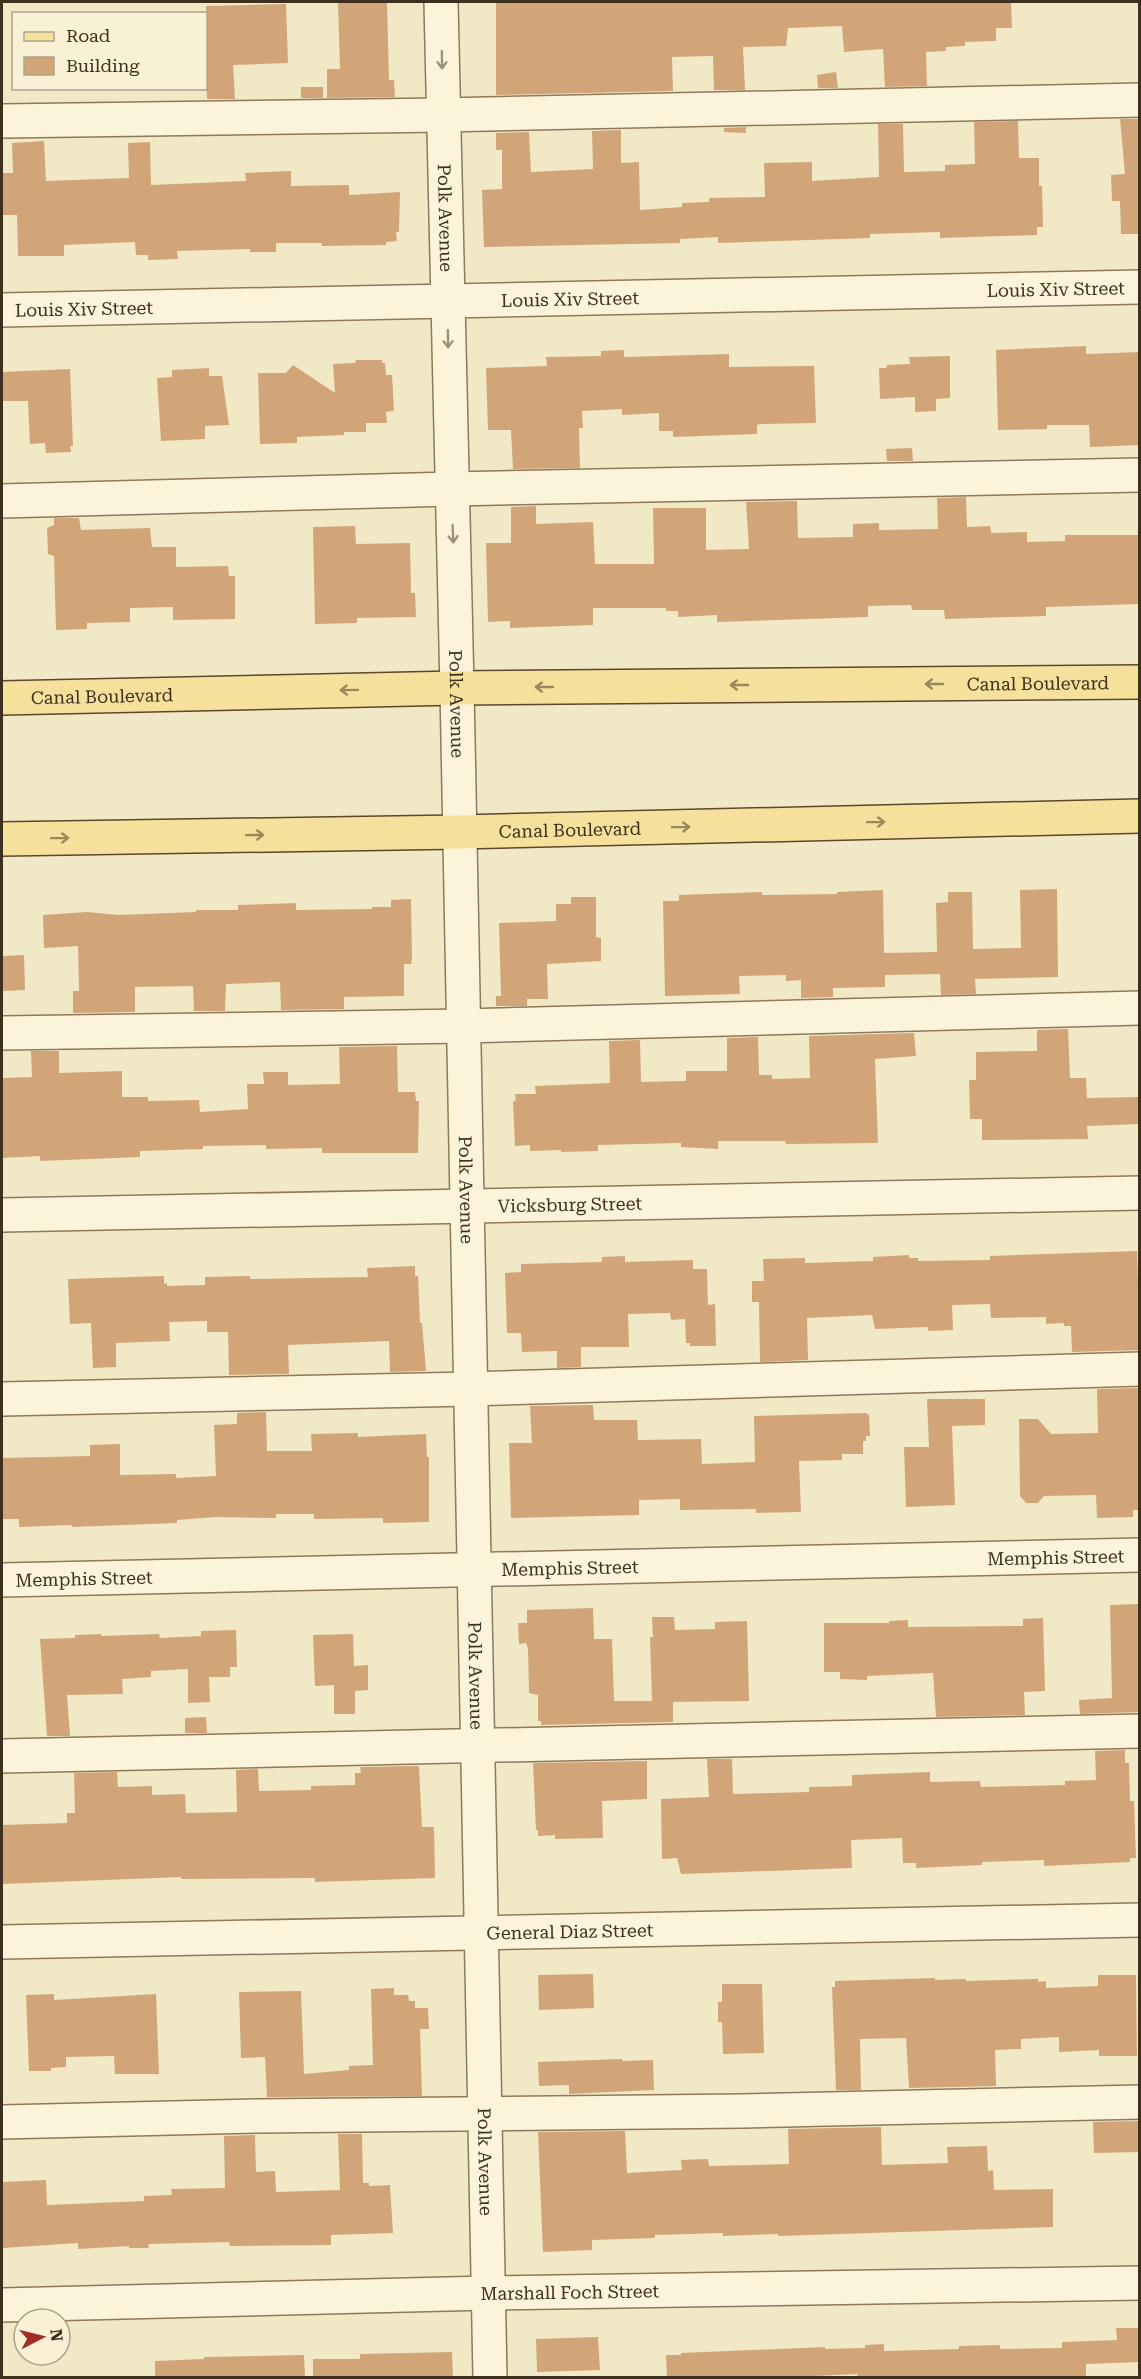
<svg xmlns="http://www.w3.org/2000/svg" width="1141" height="2379" viewBox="0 0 1141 2379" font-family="'Roboto Serif',serif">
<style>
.building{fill:#d2a579}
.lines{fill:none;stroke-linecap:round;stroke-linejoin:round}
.minor-casing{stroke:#8e7a5a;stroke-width:36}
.major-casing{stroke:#5c472e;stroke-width:36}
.minor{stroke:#fbf4da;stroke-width:33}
.major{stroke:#f6e19c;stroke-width:33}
.oneway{stroke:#9c927c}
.oneway2{stroke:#9a885d}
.labels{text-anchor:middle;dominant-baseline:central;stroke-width:4.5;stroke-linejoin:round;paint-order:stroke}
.street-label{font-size:18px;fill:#3e301e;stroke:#f8f1d6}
</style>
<rect width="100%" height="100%" fill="#f1e8c6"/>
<g class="building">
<polygon points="338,2 387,2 389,80 394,80 395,97 327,98 327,69 340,69"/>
<polygon points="496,2 1011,2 1012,28 996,28 996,41 965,42 965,46 946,47 946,51 926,52 927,86 885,87 883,49 844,52 842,26 788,28 786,46 743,47 745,90 714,90 713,56 672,57 673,91 496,95"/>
<polygon points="286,4 288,63 233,65 235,99 207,99 206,6"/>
<polygon points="836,72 838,88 818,88 817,75"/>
<rect x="301" y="87" width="22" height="11"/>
<polygon points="1120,119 1140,119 1140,234 1121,234 1120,201 1112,201 1111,175 1125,174"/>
<polygon points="1018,121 1019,158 1039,158 1039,186 1042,186 1043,227 1037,227 1037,235 940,238 940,232 870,234 870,238 718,243 718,237 680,239 680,243 484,247 482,190 502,189 502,150 496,150 496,133 529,132 531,172 593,169 592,131 621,130 621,163 639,162 640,210 682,207 682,203 709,202 709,198 765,197 764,163 812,162 812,181 879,177 878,124 903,124 904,172 945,171 945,165 975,164 974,122"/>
<polygon points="746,127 746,133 724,132 724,128"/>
<polygon points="44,141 46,181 129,178 128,143 150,142 151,185 246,181 245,173 291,171 291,186 349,185 349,195 400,192 399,232 396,232 397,241 386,242 386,245 322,246 322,243 276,243 276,252 250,252 250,249 177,251 178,259 148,260 148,255 136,255 135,242 64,245 64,256 18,256 17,215 2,215 2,173 13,173 12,143"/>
<polygon points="1086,346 1086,354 1140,352 1140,445 1090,447 1089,425 1047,425 1047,429 998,430 996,350"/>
<polygon points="624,350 624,357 729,354 729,367 814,366 816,423 760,424 757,425 757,434 673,437 673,431 659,431 659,413 622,415 622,409 582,411 583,428 579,428 580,468 513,469 511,430 488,430 486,368 547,366 546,357 601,356 601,351"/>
<polygon points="950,356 950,398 936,399 936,411 915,412 915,397 880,399 879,368 886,368 887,365 910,364 909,357"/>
<polygon points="356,360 382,360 382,363 385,363 386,375 392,375 394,411 386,412 387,423 366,423 366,432 344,432 344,435 297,437 297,443 260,444 258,373 286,373 293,365 335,393 333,364 355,363"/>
<polygon points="209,368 209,376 222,376 229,425 205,426 205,439 161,441 157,378 172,377 172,370"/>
<polygon points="70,369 73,446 70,446 71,452 46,453 45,443 30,444 28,401 2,401 2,372"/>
<polygon points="912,448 913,461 887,461 886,449"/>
<polygon points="966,497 967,527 990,526 991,533 1027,532 1027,542 1065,541 1065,535 1140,535 1140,604 1046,607 1046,616 945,619 944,610 912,610 911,605 868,606 868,617 717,622 717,615 678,617 678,611 666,611 666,608 593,608 593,625 510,628 510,621 488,622 486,543 511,543 511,507 536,506 536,524 593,522 595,564 654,564 653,508 706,508 706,550 749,549 746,502 797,501 798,538 853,537 853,524 879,523 879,530 938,529 937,498"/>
<polygon points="54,518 79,518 81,530 150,528 152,547 176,547 176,567 228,566 229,576 235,576 235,619 173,620 173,607 130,608 130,622 87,623 87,629 56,630 54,556 48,554 47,528 54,525"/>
<polygon points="355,526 356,544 410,543 411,593 415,593 416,617 357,618 357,623 315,624 313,527"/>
<polygon points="1057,889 1058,977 975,979 976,994 941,995 940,974 885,975 885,987 833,988 833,997 801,998 801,980 786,981 786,975 739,976 740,994 665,996 663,901 679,901 679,895 762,892 762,895 837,894 837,892 883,890 884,953 937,952 936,903 948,902 948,892 972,892 973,949 1021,948 1020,890"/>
<polygon points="571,897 596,897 596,937 601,938 601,961 547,964 548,999 527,999 527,1006 496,1006 496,996 501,996 499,923 556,921 556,904 571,904"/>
<polygon points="411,899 412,958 411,964 404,964 404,996 344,997 344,1009 281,1010 280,982 226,984 225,1011 194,1011 193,986 135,987 135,1012 73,1013 73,991 79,991 78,946 44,948 43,915 87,912 118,915 196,912 196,910 238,910 238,905 296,903 296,910 372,909 372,907 391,907 391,900"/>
<polygon points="24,955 25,990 2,991 2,956"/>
<polygon points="1068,1029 1070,1078 1086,1078 1087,1098 1140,1097 1140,1124 1087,1126 1088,1139 982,1140 982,1119 970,1119 969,1080 976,1080 976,1052 1037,1051 1037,1030"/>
<polygon points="914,1033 916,1056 875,1059 878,1143 786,1144 785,1141 718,1141 718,1149 681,1147 681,1143 598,1145 598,1151 561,1152 561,1150 530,1151 530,1145 515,1146 513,1102 516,1100 515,1094 536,1094 535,1086 610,1083 609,1041 640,1040 641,1082 686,1081 686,1071 727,1071 727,1038 758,1037 759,1075 772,1075 772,1079 810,1078 809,1036"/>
<polygon points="397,1046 398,1092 415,1092 416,1101 419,1101 418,1153 322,1153 322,1148 266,1149 266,1145 203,1146 203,1149 140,1151 140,1157 40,1161 40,1156 2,1158 2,1078 32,1077 31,1051 59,1051 59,1073 122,1071 122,1097 148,1097 148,1101 199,1100 200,1112 248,1109 247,1084 264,1084 263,1072 288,1072 288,1085 340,1084 339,1047"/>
<polygon points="1137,1251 1140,1350 1072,1352 1071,1326 1064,1326 1064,1323 1046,1324 1046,1317 991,1318 990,1304 952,1305 953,1330 928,1331 928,1327 875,1329 872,1315 807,1318 808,1360 760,1362 759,1302 752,1302 752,1281 764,1281 763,1259 805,1258 805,1263 873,1261 873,1257 909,1255 909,1258 918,1258 918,1261 990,1260 990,1256"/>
<polygon points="625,1256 625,1262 693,1260 693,1269 707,1269 708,1305 715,1304 716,1346 690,1346 690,1343 686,1343 685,1319 671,1320 670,1313 628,1314 629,1347 581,1347 581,1367 557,1368 557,1351 522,1352 521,1333 507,1333 505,1273 521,1272 521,1264 602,1262 602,1257"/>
<polygon points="415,1266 415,1276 418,1276 420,1323 422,1323 426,1371 390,1372 389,1341 288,1345 289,1374 229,1375 228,1332 207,1332 207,1321 169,1322 170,1341 116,1343 116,1367 93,1368 91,1323 70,1324 68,1279 164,1276 164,1284 167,1283 167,1286 205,1285 205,1277 250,1276 250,1279 368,1277 367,1268"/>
<polygon points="1140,1388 1140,1510 1133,1510 1133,1517 1097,1518 1096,1495 1044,1496 1038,1503 1026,1503 1020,1496 1019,1419 1038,1419 1051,1434 1098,1433 1097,1389"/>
<polygon points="927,1399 985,1399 985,1425 952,1426 955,1505 906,1507 904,1447 929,1447"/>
<polygon points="593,1405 594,1420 637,1420 638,1440 701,1439 702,1464 755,1462 754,1416 866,1413 869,1415 870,1436 866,1436 866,1441 863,1441 863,1454 842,1454 842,1460 799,1461 801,1512 756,1513 756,1509 680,1510 680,1499 639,1500 639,1515 511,1518 509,1443 532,1443 530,1406"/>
<polygon points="266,1412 267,1451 312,1451 311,1434 358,1433 358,1437 426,1434 427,1457 429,1457 429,1522 383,1523 383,1518 314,1519 314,1514 276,1514 276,1518 216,1517 177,1520 177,1523 72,1527 72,1525 19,1527 19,1519 2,1519 2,1458 90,1456 90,1445 120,1444 120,1475 176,1474 176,1478 216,1476 214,1425 237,1424 237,1413"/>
<polygon points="1139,1604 1140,1712 1080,1714 1079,1700 1112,1698 1110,1605"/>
<polygon points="593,1608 594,1639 612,1639 614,1701 652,1701 650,1637 653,1637 652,1617 674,1617 675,1630 715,1629 715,1622 747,1621 749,1701 673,1702 673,1722 541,1725 541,1721 538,1721 538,1695 529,1693 528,1648 526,1643 519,1644 518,1623 527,1623 527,1610"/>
<polygon points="1043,1618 1045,1691 1024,1692 1025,1715 936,1717 933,1673 867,1676 867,1680 840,1679 840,1672 824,1672 824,1623 889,1623 889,1621 908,1620 908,1627 1023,1626 1023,1619"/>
<polygon points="236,1630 237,1667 230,1667 230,1677 209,1677 210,1702 188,1703 188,1669 151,1671 151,1677 122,1679 123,1694 67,1695 70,1736 47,1736 40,1639 75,1638 75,1635 101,1634 101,1636 159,1634 160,1638 201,1636 201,1631"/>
<polygon points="353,1634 354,1666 368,1665 368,1690 355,1691 355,1714 334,1714 334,1685 315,1686 313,1635"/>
<polygon points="206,1717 207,1733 185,1733 185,1718"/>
<polygon points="1125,1750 1125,1763 1129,1763 1130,1801 1134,1801 1136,1858 1130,1858 1130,1862 1044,1866 1044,1860 982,1862 982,1865 916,1868 916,1863 903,1863 902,1838 851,1840 852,1868 681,1874 677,1858 662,1859 661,1799 709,1797 707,1759 732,1759 733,1794 809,1792 809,1787 852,1786 852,1775 930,1772 930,1782 980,1781 981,1787 1065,1785 1065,1781 1096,1780 1095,1751"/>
<polygon points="647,1761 647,1799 602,1801 603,1838 555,1839 555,1835 538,1836 538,1830 536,1830 533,1763"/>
<polygon points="419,1766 422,1827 434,1827 435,1878 315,1882 315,1878 181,1879 181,1877 2,1884 2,1825 67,1823 67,1813 75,1813 74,1773 117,1772 118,1787 152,1786 152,1795 185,1794 186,1813 237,1812 236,1770 258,1769 259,1791 311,1790 311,1786 355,1785 355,1773 361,1773 360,1767"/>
<polygon points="593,1974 594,2008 539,2010 538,1975"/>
<polygon points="1098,1975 1136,1975 1137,2056 1099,2056 1099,2050 1059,2052 1059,2037 1021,2039 1021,2049 995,2050 996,2086 909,2088 906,2038 860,2039 861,2090 836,2090 832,1987 835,1987 835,1981 935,1978 935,1980 966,1979 966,1981 1038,1979 1038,1982 1046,1981 1046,1988 1098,1986"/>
<polygon points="722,1984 762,1984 764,2053 723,2054 722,2022 718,2022 718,2002 722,2002"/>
<polygon points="394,1988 394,1995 408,1995 409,2001 415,2001 415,2008 428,2008 429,2029 420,2029 422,2096 267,2097 265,2057 241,2058 239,1992 301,1991 304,2074 349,2070 349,2066 373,2065 371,1989"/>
<polygon points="54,1994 54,2000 156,1994 159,2074 115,2074 114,2056 66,2057 66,2067 51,2068 51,2071 29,2071 26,1995"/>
<polygon points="622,2059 623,2061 653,2060 654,2090 569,2094 569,2085 539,2086 538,2062"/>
<polygon points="1140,2121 1140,2152 1094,2153 1093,2122"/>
<polygon points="881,2127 882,2165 948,2163 947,2147 987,2146 988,2171 993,2170 994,2190 1053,2189 1053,2227 778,2236 778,2234 723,2236 723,2233 655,2235 655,2238 592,2240 592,2250 543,2252 538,2132 625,2131 627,2173 682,2170 681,2160 708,2159 709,2166 789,2164 788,2129"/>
<polygon points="338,2134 362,2134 363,2183 369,2183 369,2186 390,2185 393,2233 331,2235 331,2245 230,2246 229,2242 148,2244 149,2248 129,2248 129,2246 78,2249 78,2243 3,2248 2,2182 46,2180 47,2205 144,2201 144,2196 172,2195 171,2189 225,2188 224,2136 255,2135 256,2172 275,2171 276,2192 340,2190"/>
<polygon points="1116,2328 1140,2328 1140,2362 1086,2364 1086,2378 858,2378 857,2374 815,2376 815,2378 667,2378 666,2355 681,2355 681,2353 825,2347 825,2349 865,2348 865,2345 884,2344 884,2351 959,2349 959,2346 1000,2345 1000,2349 1062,2348 1062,2342 1117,2340"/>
<polygon points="598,2337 600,2370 537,2372 536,2339"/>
<polygon points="452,2352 453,2378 313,2378 313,2359 360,2359 360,2354"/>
<polygon points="304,2355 305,2378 155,2378 155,2361 204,2359 204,2357"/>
</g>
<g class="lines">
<g class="minor-casing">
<g id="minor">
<path id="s1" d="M441 2 457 688 490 2378"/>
<polyline points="2,121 443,115 1140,100"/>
<path id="s2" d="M2 310 1140 287"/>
<polyline points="2,501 452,489 1140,475"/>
<polyline points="2,1033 463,1026 1140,1008"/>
<path id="s3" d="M2 1215 1140 1193"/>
<polyline points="2,1399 470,1389 1140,1369"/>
<path id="s4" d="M2 1580 1140 1555"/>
<polyline points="2,1756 1140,1731"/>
<path id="s5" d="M2 1942 1140 1920"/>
<polyline points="2,2122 257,2116 743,2111 1140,2102"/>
<path id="s6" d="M2 2305 488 2293 1140 2283"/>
</g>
</g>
<g class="major-casing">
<g id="major">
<path id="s7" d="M2 698 457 688 1140 682"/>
<path id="s8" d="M2 839 459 832 1140 816"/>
</g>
</g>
<use href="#minor" class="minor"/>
<use href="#major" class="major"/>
</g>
<defs><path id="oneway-shaft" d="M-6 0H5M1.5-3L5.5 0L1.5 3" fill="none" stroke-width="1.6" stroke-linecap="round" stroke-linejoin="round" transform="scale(1.5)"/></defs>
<g class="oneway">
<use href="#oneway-shaft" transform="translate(442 60) rotate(89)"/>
<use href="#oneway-shaft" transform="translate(448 339) rotate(89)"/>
<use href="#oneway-shaft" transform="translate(453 534) rotate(88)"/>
</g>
<g class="oneway2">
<use href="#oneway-shaft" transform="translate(934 684) rotate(180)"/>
<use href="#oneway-shaft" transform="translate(739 685) rotate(180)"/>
<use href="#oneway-shaft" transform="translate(544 687) rotate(180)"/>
<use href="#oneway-shaft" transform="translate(349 690) rotate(179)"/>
<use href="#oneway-shaft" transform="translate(876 822) rotate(-1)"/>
<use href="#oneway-shaft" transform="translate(681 827) rotate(-1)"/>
<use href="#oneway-shaft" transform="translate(255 835) rotate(-1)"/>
<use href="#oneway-shaft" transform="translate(60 838) rotate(-1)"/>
</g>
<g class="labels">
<g class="street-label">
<text stroke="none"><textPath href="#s1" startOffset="216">Polk Avenue</textPath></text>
<text stroke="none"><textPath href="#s2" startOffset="1054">Louis Xiv Street</textPath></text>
<text stroke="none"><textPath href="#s2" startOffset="568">Louis Xiv Street</textPath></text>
<text stroke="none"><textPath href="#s2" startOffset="82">Louis Xiv Street</textPath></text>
<text stroke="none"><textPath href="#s7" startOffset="1036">Canal Boulevard</textPath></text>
<text stroke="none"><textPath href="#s7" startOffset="100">Canal Boulevard</textPath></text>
<text stroke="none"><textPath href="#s1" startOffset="702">Polk Avenue</textPath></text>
<text stroke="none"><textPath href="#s8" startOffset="568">Canal Boulevard</textPath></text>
<text stroke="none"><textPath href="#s1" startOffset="1188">Polk Avenue</textPath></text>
<text stroke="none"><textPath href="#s3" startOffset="568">Vicksburg Street</textPath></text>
<text stroke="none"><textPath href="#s4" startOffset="1054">Memphis Street</textPath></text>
<text stroke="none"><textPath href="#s4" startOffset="568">Memphis Street</textPath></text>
<text stroke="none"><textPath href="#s4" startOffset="82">Memphis Street</textPath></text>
<text stroke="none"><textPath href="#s1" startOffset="1674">Polk Avenue</textPath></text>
<text stroke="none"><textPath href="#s5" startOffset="568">General Diaz Street</textPath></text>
<text stroke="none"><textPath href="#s1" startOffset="2160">Polk Avenue</textPath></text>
<text stroke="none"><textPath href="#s6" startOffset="568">Marshall Foch Street</textPath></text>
</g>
</g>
<rect width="1141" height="2379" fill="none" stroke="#3e301e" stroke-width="6"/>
<rect x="12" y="12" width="195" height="78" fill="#f8f1d6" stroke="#aea48c" stroke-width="1.5"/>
<rect x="24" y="32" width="30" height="9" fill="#f6e19c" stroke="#aea48c" stroke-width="1.5"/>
<text x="66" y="42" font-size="18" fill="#3e301e">Road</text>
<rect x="24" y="57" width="30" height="18" fill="#d2a579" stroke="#aea48c" stroke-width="1.5"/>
<text x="66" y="72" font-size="18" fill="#3e301e">Building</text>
<g transform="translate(42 2337) rotate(83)"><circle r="28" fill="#f8f1d6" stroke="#aea48c" stroke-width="1.5"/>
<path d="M0-4.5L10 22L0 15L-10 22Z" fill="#a22d25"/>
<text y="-9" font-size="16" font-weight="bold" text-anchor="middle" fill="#3e301e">N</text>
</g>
</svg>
